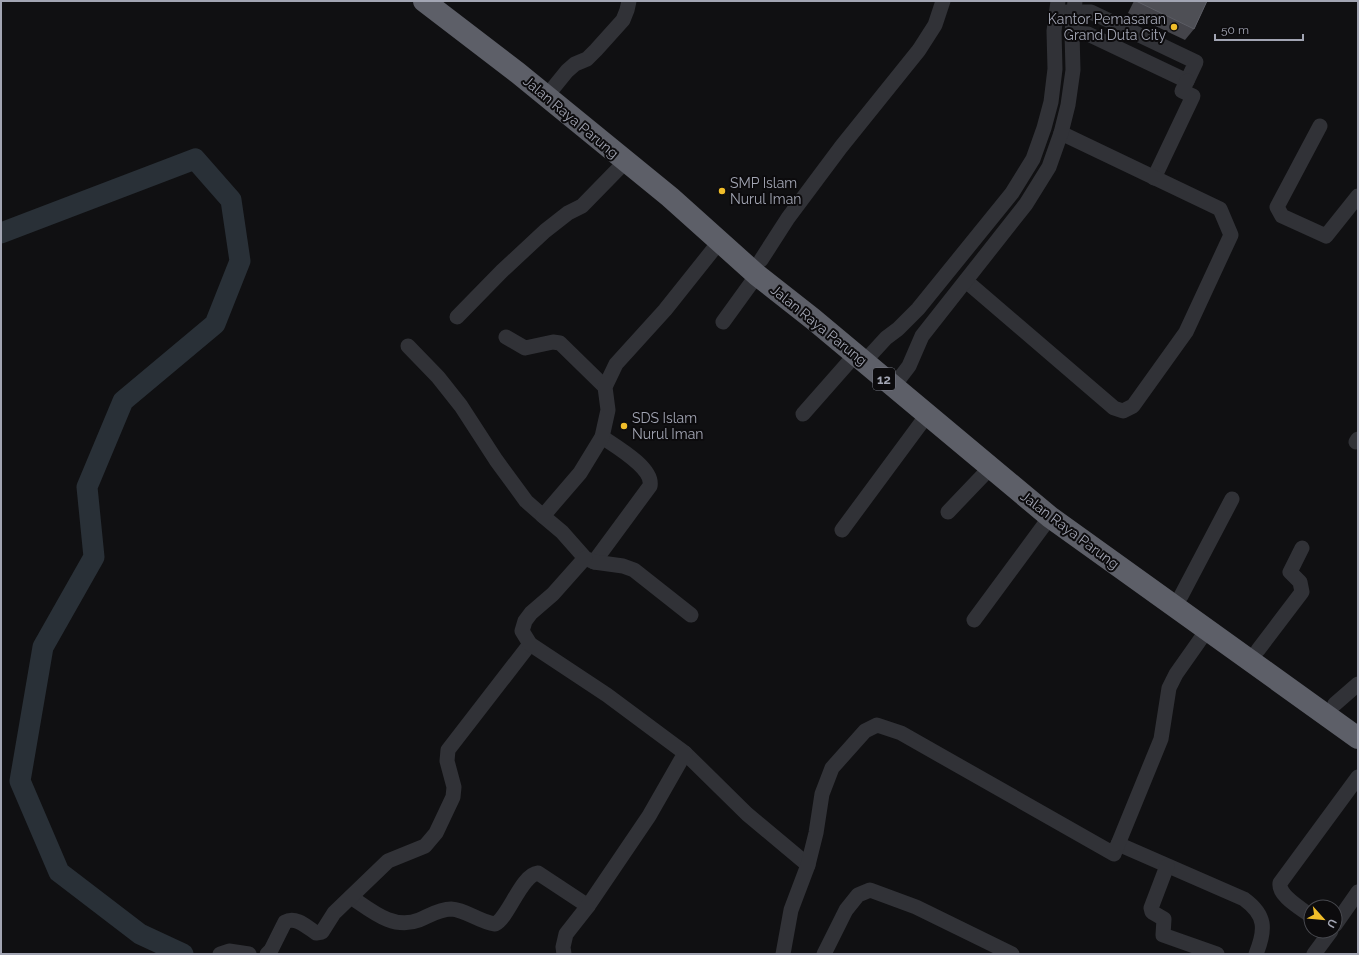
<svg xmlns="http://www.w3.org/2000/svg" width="1359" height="955" viewBox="0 0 1359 955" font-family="Raleway,sans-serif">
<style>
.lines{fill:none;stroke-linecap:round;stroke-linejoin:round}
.river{stroke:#293037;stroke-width:21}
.minor{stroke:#313237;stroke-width:15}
.highway{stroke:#5d5f68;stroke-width:22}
.wall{fill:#44444a}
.building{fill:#4e4f55;stroke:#5b5c64}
.poi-dot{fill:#f0bd2a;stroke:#0c0b0d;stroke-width:1.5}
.labels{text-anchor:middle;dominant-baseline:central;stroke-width:4;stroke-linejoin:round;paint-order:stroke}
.shield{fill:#0c0b0d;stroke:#757781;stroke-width:1}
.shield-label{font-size:13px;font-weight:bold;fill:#a2a5b3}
.poi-label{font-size:14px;fill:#a2a5b3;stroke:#0c0b0d;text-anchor:start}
.street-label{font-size:14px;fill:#a2a5b3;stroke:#0c0b0d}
</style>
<rect width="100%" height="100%" fill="#101012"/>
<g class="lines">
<polyline class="river" points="1,233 195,159 231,200 240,261 215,324 123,401 87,487 94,557 43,647 20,781 59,872 140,934 183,954"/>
<g class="minor">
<polyline points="1063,12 1091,12 1196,62 1187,81 1088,34 1072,33"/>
<polyline points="554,87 567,71 575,64 587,59 596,50 623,20 627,10 629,1"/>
<polyline points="1320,126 1277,207 1282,216 1326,236 1358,196"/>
<polyline points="1154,178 1193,96 1182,91 1187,81"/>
<polyline points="761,260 788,218 841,147 919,50 935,25 943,1"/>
<polyline points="966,281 1114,408 1123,411 1133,406 1186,332 1231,235 1220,209 1061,133"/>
<polyline points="457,317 502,271 545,231 568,213 582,206 625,162"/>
<polyline points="723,322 757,275"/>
<polyline points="506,337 525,348 553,342 560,343 605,387"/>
<polyline points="408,346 438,377 461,406 496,460 526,501 543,516"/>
<polyline points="864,362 886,338 898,329 918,309 1012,193 1033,159 1044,128 1051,102 1055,69 1054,31 1058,1"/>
<polyline points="893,387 909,366 922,336 1026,204 1049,167 1061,133 1068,105 1073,70 1072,33 1075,1"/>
<polyline points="803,414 855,355"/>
<polyline points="1356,442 1358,439"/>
<polyline points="948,512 990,468"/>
<polyline points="842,530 927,415"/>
<path d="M594 562 650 486C654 468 615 446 602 437"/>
<polyline points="1181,596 1232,499"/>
<polyline points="691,615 634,570 623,566 594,562 585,558 562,532 543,516 580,473 602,437 608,410 605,387 616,364 665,310 720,241"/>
<polyline points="974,620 1050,517"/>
<polyline points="1258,650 1302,592 1300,582 1290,572 1302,548"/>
<polyline points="1335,704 1358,684"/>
<polyline points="685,753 747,814 808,865"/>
<path d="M1118 844 1244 899C1266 915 1266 929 1256 954"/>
<polyline points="1167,866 1151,908 1152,912 1164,919 1163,935 1217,954"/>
<path d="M351 897C372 911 393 930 419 920 429 916 439 909 451 909 467 910 479 922 495 924 509 917 521 875 538 873L588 906"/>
<path d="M1311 916C1301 908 1278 896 1280 883L1358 777"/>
<polyline points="1335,925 1358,892"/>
<polyline points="220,954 229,951 249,954"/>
<path d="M267 954 271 950 285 922C296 916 307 927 316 933L322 932 334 913 388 861 425 846 436 833 453 797 454 787 447 761 448 750 530 644"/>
<polyline points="564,954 563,947 566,934 588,906 649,816 685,753 607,695 530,644 522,631 525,621 531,613 553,594 585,558"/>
<polyline points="783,954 791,910 808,865 816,833 822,794 832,768 865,731 877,725 901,733 1114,854 1161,739 1169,688 1176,674 1207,630"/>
<polyline points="824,954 846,910 858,895 870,890 916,907 1012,954"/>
<polyline points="1314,954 1331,931"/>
</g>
<polyline class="highway" points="424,1 518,73 670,197 757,275 813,319 1050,517 1358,738"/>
</g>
<polygon class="wall" points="1134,1 1207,1 1194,29 1185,40 1128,13"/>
<polygon class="building" points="1136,1 1207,1 1194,29"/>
<g class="poi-dot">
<circle cx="1174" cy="27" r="4"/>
<circle cx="722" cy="191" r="4"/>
<circle cx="624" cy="426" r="4"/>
</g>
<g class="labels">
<rect class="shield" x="873" y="368" width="22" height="22" rx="3"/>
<g class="shield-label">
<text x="884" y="379">12</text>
</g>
<g class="poi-label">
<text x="1166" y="19" text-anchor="end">Kantor Pemasaran<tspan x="1166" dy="16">Grand Duta City</tspan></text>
<text x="730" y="183">SMP Islam<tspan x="730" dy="16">Nurul Iman</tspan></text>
<text x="632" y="418">SDS Islam<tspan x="632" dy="16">Nurul Iman</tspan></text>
</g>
<g class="street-label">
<text transform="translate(571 117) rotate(40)">Jalan Raya Parung</text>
<text transform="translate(819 325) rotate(39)">Jalan Raya Parung</text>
<text transform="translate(1070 530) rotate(37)">Jalan Raya Parung</text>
</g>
</g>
<rect width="1359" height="955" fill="none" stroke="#a2a5b3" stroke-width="4"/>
<g transform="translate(1323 919) rotate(117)"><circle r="19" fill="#0c0b0d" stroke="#48494f"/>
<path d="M0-3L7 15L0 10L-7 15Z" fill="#f0bd2a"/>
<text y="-6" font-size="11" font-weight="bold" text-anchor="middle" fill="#a2a5b3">U</text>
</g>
<path d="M1215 34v6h88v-6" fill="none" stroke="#a2a5b3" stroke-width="2"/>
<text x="1221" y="34" font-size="12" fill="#a2a5b3" stroke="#0c0b0d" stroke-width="3" paint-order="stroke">50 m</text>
</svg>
